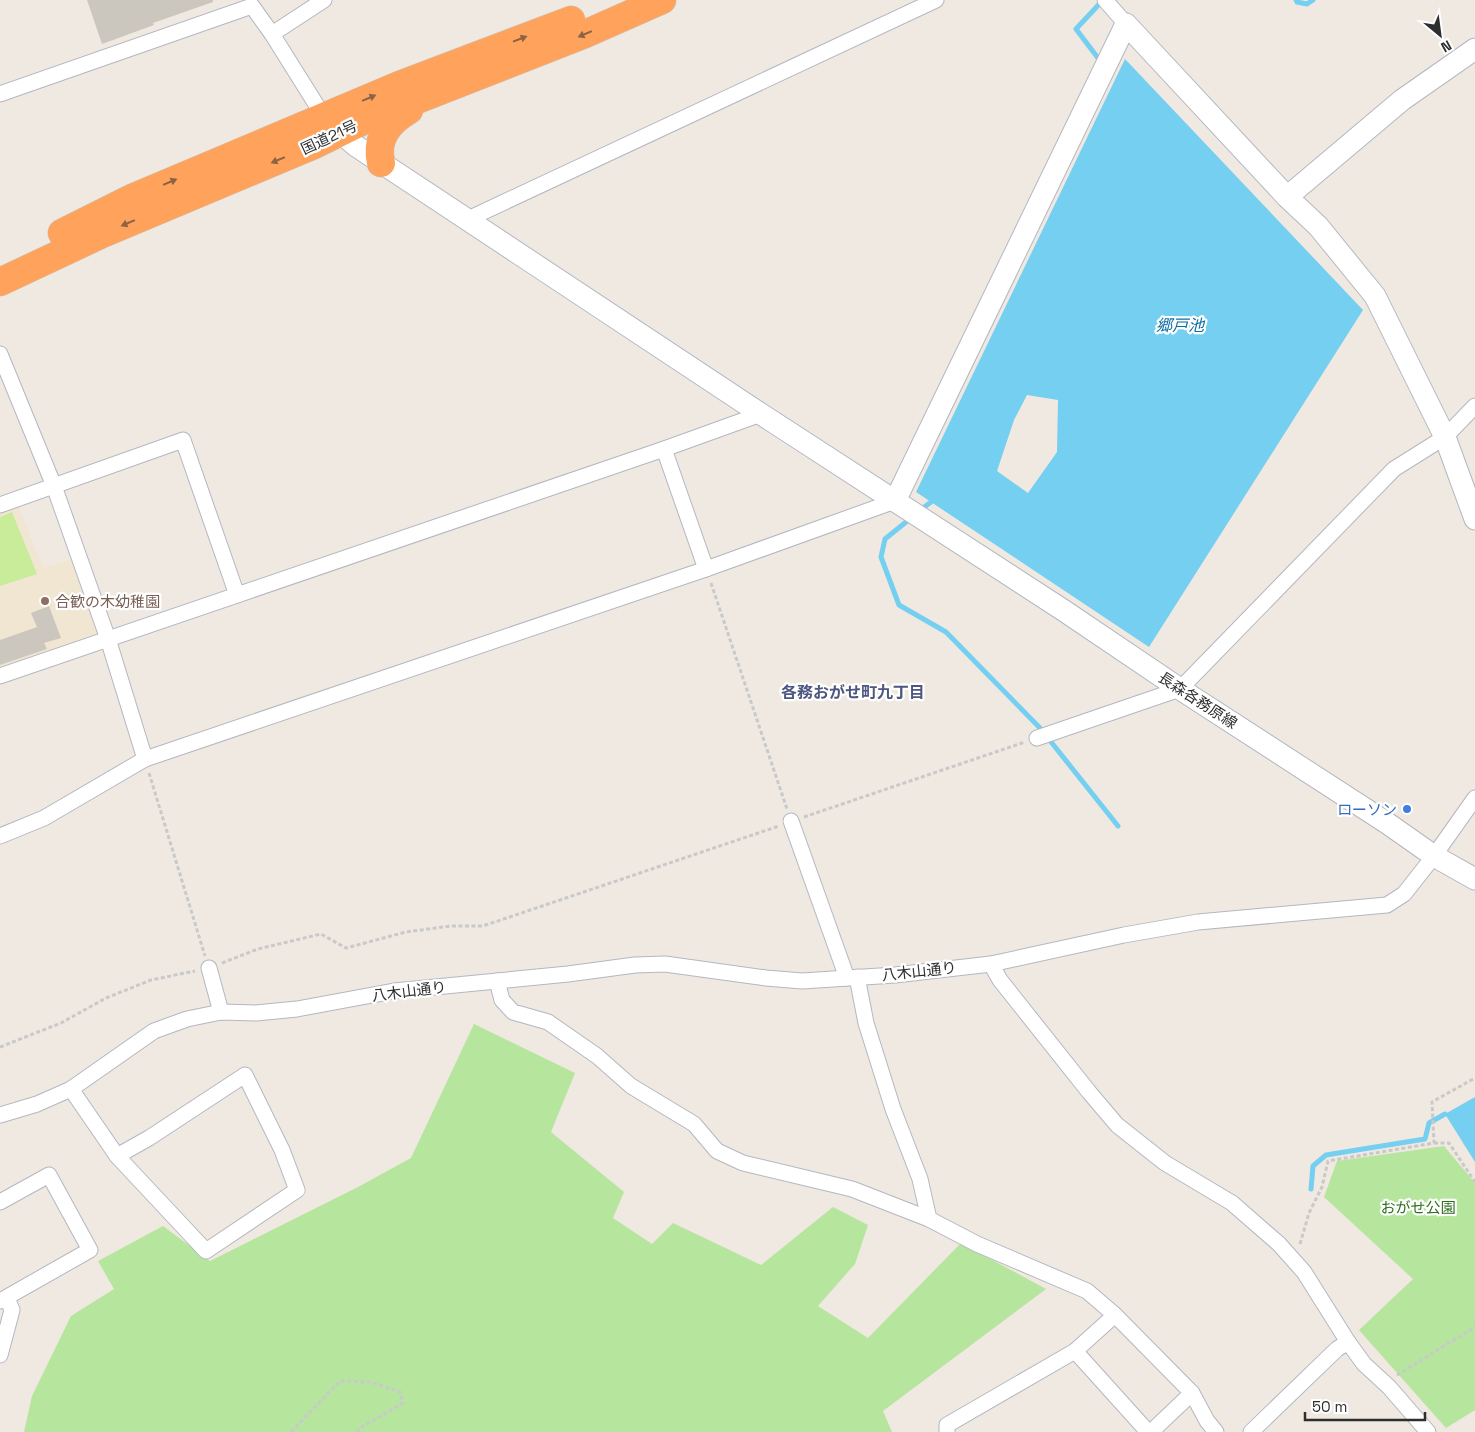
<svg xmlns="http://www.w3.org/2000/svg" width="1475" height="1432" viewBox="0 0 1475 1432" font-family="'Space Grotesk','Noto Sans JP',sans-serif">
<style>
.education{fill:#f0e6d1}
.green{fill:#b6e59e}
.pitch{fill:#c9ec9a}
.water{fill:#75cff0;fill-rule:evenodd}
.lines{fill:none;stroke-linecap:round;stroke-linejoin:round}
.stream{stroke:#75cff0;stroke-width:5}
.building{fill:#cbc7bf}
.street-casing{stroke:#b4b7c1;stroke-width:17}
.secondary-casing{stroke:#b4b7c1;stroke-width:23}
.highway-casing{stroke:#c9c9c9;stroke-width:29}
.path{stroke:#c9c9c9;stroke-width:3;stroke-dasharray:4 2.5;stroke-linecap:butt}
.street{stroke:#fff;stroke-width:15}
.secondary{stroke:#fff;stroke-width:21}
.highway{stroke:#ffa35c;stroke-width:28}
.oneway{fill:#8c6343}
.education-dot{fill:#8d6e63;stroke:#fff;stroke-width:2}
.shop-dot{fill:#3f7fe0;stroke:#fff;stroke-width:2}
.labels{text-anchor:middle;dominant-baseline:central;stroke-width:4.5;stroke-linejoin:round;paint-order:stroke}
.street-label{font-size:15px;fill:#2e2e2e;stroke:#fff}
.education-label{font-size:15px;fill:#785e54;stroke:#fff;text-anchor:start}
.shop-label{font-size:15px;fill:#366cbe;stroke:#fff;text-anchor:end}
.park-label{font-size:15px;fill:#2c6e1b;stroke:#fff}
.water-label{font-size:16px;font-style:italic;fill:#0d6fa3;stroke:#fff}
.neighbourhood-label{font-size:16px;font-weight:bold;fill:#4d5680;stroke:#fff}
</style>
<rect width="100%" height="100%" fill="#efe9e1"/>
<polygon class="education" points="18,505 43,568 75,558 102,633 0,668 0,511"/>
<g class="green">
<polygon points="474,1024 575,1073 551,1132 624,1192 613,1218 652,1244 673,1223 761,1265 833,1207 868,1225 855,1264 818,1306 868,1338 961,1243 1046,1289 883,1411 892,1432 24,1432 32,1396 71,1316 114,1289 98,1261 163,1226 210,1261 358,1187 411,1158"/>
<polygon points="1444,1146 1475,1183 1475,1410 1446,1428 1359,1330 1413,1279 1324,1197 1337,1161"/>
</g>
<polygon class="pitch" points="12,512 37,574 0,586 0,517"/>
<g class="water">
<path d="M1125 59 1363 310 1149 647 916 492ZM1027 395 1058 400 1057 452 1028 493 997 471 1014 420Z"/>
<polygon points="1475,1097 1475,1162 1445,1114"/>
</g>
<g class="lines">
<g class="stream">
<polyline points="1296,0 1297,2 1307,4 1313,0"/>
<polyline points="1101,62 1076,29 1103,0"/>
<polyline points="919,511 931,502"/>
<polyline points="911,518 885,539 881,557 899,605 946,632 1040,728 1118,826"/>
<polyline points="1311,1189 1313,1166 1326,1155 1425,1139 1429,1123 1445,1114"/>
</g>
</g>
<g class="building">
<polygon points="87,0 213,0 213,2 153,23 154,25 102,44"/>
<polygon points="49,606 61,638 44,643 47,649 0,665 0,640 37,627 31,613"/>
</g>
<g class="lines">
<g class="street-casing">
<g id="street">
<polyline points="1105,0 1126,24"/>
<polyline points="272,34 324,0"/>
<polyline points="0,94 252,6 272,34 324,117"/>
<polyline points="466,220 936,0"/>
<polyline points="0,354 54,486 108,639 145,759"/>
<polyline points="664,449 706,569"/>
<polyline points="0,505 183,440 237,595"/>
<polyline points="0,676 664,449 761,414"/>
<polyline points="1037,738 1180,689 1394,469 1445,437 1475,406"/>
<polyline points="791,821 847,978"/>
<polyline points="0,836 44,818 145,759 706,569 895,501"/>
<polyline points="991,964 1000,980 1089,1092 1117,1125 1165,1163 1232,1203 1279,1244 1304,1272 1348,1342 1364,1364 1389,1387 1428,1432"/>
<polyline points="209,968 221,1012"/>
<polyline points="857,977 866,1023 893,1109 920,1179 929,1219"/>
<polyline points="497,981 502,1000 513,1012 548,1022 597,1056 631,1086 694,1124 717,1151 743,1163 852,1189 929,1219 977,1244 1087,1291 1115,1315 1192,1393 1207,1421 1216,1432"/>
<polygon points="245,1075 282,1150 297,1190 206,1251 117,1156 149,1138"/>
<polyline points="71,1089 117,1156"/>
<polyline points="0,1115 37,1104 71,1089 154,1031 187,1019 221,1012 256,1013 297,1009 394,991 568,974 635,965 665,964 766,978 802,981 895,975 991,964 1124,935 1198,922 1387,905 1404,894 1434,856 1475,798"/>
<polyline points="0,1202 49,1175 90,1250 0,1301"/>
<polyline points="1075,1351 1148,1432"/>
<polyline points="0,1355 12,1310 7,1298"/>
<polyline points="947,1432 947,1425 1075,1351 1115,1315"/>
<polyline points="1151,1432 1192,1393"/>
<polyline points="1251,1432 1337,1349 1348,1342"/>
</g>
</g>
<g class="secondary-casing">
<g id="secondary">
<polyline points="330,124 356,146 761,414 1063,610 1180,689 1387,823 1434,856 1475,879"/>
<polyline points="1287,197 1402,100 1475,49"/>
<polyline points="895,501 1126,24 1287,197 1318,226 1375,296 1445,437 1475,519"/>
</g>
</g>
<g class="highway-casing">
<g id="highway">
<path d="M381 163C375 138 389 122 409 110"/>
<polyline points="62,233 132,198 402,84 571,20"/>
<polyline points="0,282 102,234 314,145 363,121 585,34 662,0"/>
</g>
</g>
<g class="path">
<polyline points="711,583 787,809"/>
<polyline points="149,773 205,956"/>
<polyline points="804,817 1025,742"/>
<polyline points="222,963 258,949 321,934 346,948 406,932 451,926 483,926 779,826"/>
<polyline points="0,1047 61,1023 106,998 151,980 195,971"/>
<polyline points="1434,1143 1449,1143 1475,1182"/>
<polyline points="1300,1244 1309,1213 1322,1187 1328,1161 1434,1143 1432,1102 1475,1078"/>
<polyline points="1397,1375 1475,1327"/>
<polyline points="291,1432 340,1381 371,1382 400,1392 403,1403 360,1428 357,1432"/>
</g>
<use href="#street" class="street"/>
<use href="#secondary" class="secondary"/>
<use href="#highway" class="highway"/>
</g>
<defs><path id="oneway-solid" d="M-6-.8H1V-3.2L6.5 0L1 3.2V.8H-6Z" transform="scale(1.25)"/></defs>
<g class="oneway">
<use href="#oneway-solid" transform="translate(585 34) rotate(157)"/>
<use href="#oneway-solid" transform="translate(520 39) rotate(-21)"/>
<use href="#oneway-solid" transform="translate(369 98) rotate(-23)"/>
<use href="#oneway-solid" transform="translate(278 160) rotate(157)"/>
<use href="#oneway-solid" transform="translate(170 182) rotate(-23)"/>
<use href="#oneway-solid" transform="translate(128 223) rotate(157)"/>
</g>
<circle class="education-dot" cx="45" cy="601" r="5"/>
<circle class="shop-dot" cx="1407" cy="809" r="5"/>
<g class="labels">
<g class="street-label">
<text transform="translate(329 137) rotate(-25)">国道21号</text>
<text transform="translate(1198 700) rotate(33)">長森各務原線</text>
<text transform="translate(919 971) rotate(-6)">八木山通り</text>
<text transform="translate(409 991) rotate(-7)">八木山通り</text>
</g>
<g class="education-label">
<text x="55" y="601">合歓の木幼稚園</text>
</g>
<g class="shop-label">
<text x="1397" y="809">ローソン</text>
</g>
<g class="park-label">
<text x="1418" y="1207">おがせ公園</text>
</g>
<g class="water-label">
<text x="1180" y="325">郷戸池</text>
</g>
<g class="neighbourhood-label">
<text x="853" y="692">各務おがせ町九丁目</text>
</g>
</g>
<g transform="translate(1440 35) rotate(151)" stroke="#ffffff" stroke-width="4" paint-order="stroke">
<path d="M0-4L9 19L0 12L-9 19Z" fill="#2e2e2e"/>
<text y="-8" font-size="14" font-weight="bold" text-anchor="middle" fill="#2e2e2e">N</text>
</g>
<path d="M1305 1412v8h120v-8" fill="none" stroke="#2e2e2e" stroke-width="2.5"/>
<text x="1312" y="1412" font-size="15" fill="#2e2e2e" stroke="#ffffff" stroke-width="4" paint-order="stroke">50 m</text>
</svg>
